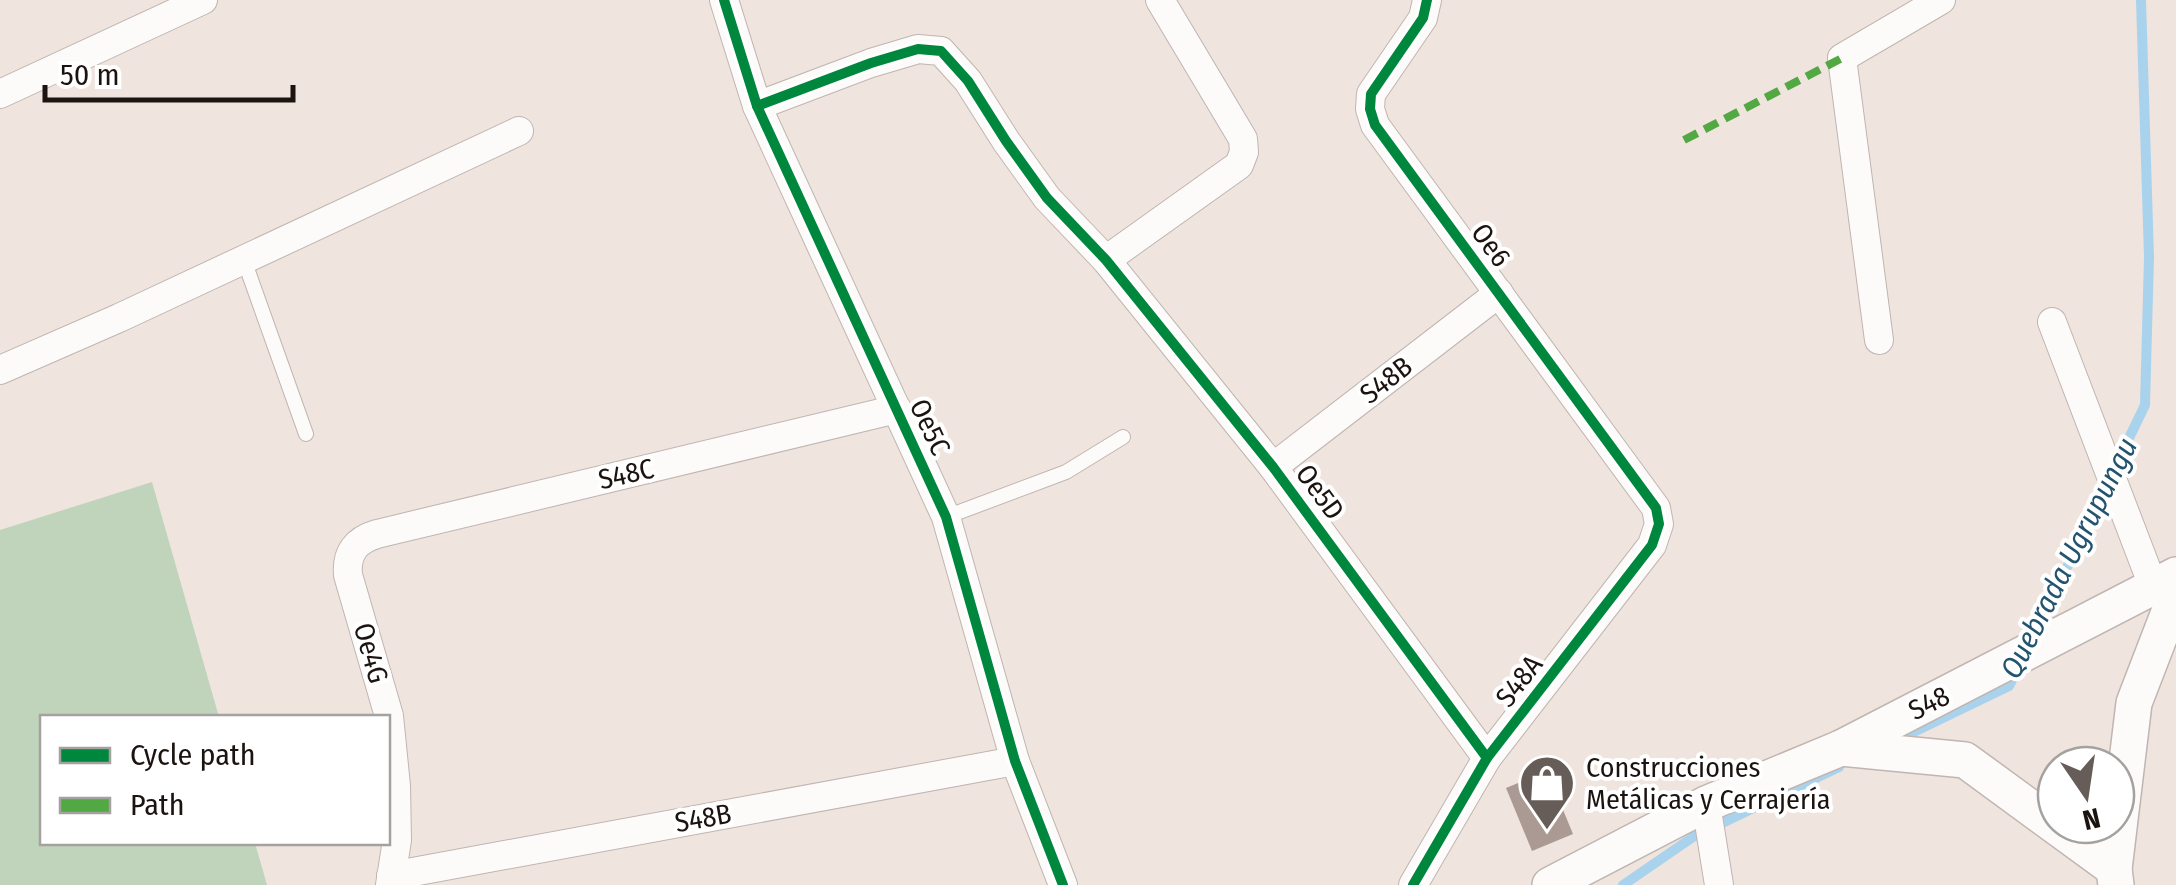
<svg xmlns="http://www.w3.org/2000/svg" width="2176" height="885" viewBox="0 0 2176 885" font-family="'Fira Sans Condensed',sans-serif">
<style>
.green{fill:#c0d4bb}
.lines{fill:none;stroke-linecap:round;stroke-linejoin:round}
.stream{stroke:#a9d3ed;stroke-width:10}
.building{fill:#ab9a93}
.service-casing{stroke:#bfb5b1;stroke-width:16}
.minor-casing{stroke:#bfb5b1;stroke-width:30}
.tertiary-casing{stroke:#bfb5b1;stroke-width:38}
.service{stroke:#fdfbfa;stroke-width:14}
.minor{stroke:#fdfbfa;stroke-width:28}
.tertiary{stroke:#fdfbfa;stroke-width:35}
.quiet{stroke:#52a842;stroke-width:8;stroke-dasharray:15 8;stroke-linecap:butt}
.cycleway-casing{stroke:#fff;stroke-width:16}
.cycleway{stroke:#00873e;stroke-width:10}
.labels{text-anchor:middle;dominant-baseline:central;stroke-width:8;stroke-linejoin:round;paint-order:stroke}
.street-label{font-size:28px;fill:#1b1310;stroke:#fff}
.poi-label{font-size:28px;fill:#1b1310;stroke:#fff;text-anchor:start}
.water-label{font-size:30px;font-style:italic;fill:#22546f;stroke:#fff}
</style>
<rect width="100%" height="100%" fill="#f0e4de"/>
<polygon class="green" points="152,482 219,717 42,718 42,842 255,843 267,885 0,885 0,530"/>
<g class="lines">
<g class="stream">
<polyline points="2115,467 2145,405 2149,257 2141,0"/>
<polyline points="2033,638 2108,482"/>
<polyline points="1895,741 2009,686 2019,667"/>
<polyline points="1623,885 1693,837 1839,767"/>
</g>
</g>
<polygon class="building" points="1547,771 1573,834 1532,851 1506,788"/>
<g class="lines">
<g class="service-casing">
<g id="service">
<polyline points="244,260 306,434"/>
<polyline points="946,517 1066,472 1123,437"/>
</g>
</g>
<g class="minor-casing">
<g id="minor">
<polyline points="724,0 757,106 946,517 1015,761 1063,885"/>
<polyline points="0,94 203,0"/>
<polyline points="757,106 871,63 918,49 941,51 968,81 1006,141 1047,198 1106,260 1273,467 1487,758"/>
<polyline points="1106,260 1239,165 1244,152 1243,139 1160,0"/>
<polyline points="2052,322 2153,586"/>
<polyline points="1879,340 1842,58 1941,0"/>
<polyline points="0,370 119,318 519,131"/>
<polyline points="1273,467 1499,293"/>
<polyline points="1706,804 1719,885"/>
<polyline points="391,876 1015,761"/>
<path d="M390 885 397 840 396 786 389 716 348 575C346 553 356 540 377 534L897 409"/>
<polyline points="1413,885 1487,758 1652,545 1659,524 1656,508 1375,125 1370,109 1371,94 1423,18 1427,0"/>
</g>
</g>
<g class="tertiary-casing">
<g id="tertiary">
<polyline points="1841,748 1965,760 2114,869"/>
<polyline points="1550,885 1706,804 1841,748 2176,575"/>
<polyline points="2116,885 2114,869 2134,703 2176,594"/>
</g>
</g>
<use href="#service" class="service"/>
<use href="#minor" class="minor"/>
<use href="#tertiary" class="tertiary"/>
<polyline class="quiet" points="1684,140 1842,58"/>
<g class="cycleway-casing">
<g id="cycleway">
<polyline points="724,0 757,106 946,517 1015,761 1063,885"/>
<polyline points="757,106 871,63 918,49 941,51 968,81 1006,141 1047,198 1106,260 1273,467 1487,758"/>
<polyline points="1413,885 1487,758 1652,545 1659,524 1656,508 1375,125 1370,109 1371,94 1423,18 1427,0"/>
</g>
</g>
<use href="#cycleway" class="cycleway"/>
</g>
<defs>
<g id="shop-pin" transform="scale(2.875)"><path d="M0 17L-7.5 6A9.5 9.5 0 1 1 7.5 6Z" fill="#665c58" stroke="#fff"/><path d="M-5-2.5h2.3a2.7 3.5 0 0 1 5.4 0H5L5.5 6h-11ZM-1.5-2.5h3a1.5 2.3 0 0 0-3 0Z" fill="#fff"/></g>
</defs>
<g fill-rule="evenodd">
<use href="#shop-pin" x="1547" y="783"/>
</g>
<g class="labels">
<g class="street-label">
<text transform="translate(1491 245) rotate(54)">Oe6</text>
<text transform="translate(1386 380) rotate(-38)">S48B</text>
<text transform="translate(930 427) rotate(65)">Oe5C</text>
<text transform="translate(626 474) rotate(-13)">S48C</text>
<text transform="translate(1320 492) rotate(54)">Oe5D</text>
<text transform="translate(371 653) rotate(74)">Oe4G</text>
<text transform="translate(1519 681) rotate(-52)">S48A</text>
<text transform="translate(1929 703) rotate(-27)">S48</text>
<text transform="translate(703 818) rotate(-10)">S48B</text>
</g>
<g class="poi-label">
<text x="1586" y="767">Construcciones<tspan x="1586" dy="32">Metálicas y Cerrajería</tspan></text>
</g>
<g class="water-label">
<text transform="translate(2069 558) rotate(-63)">Quebrada Ugrupungu</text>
</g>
</g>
<rect x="40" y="715" width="350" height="130" fill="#ffffff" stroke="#a4a19f" stroke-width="2.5"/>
<rect x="60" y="748" width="50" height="15" fill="#00873e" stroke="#a4a19f" stroke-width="2.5"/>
<text x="130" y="765" font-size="30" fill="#1b1310">Cycle path</text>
<rect x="60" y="798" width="50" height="15" fill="#52a842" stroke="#a4a19f" stroke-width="2.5"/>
<text x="130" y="815" font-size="30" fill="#1b1310">Path</text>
<g transform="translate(2086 795) rotate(167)"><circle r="48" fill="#ffffff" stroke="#a4a19f" stroke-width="2.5"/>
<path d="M0-8L18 38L0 25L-18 38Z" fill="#665c58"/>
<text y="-15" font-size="28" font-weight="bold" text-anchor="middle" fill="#1b1310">N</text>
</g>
<path d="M45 85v15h248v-15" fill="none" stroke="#1b1310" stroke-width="5"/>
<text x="60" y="85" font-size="30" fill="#1b1310" stroke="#ffffff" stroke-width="8" paint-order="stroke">50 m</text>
</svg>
